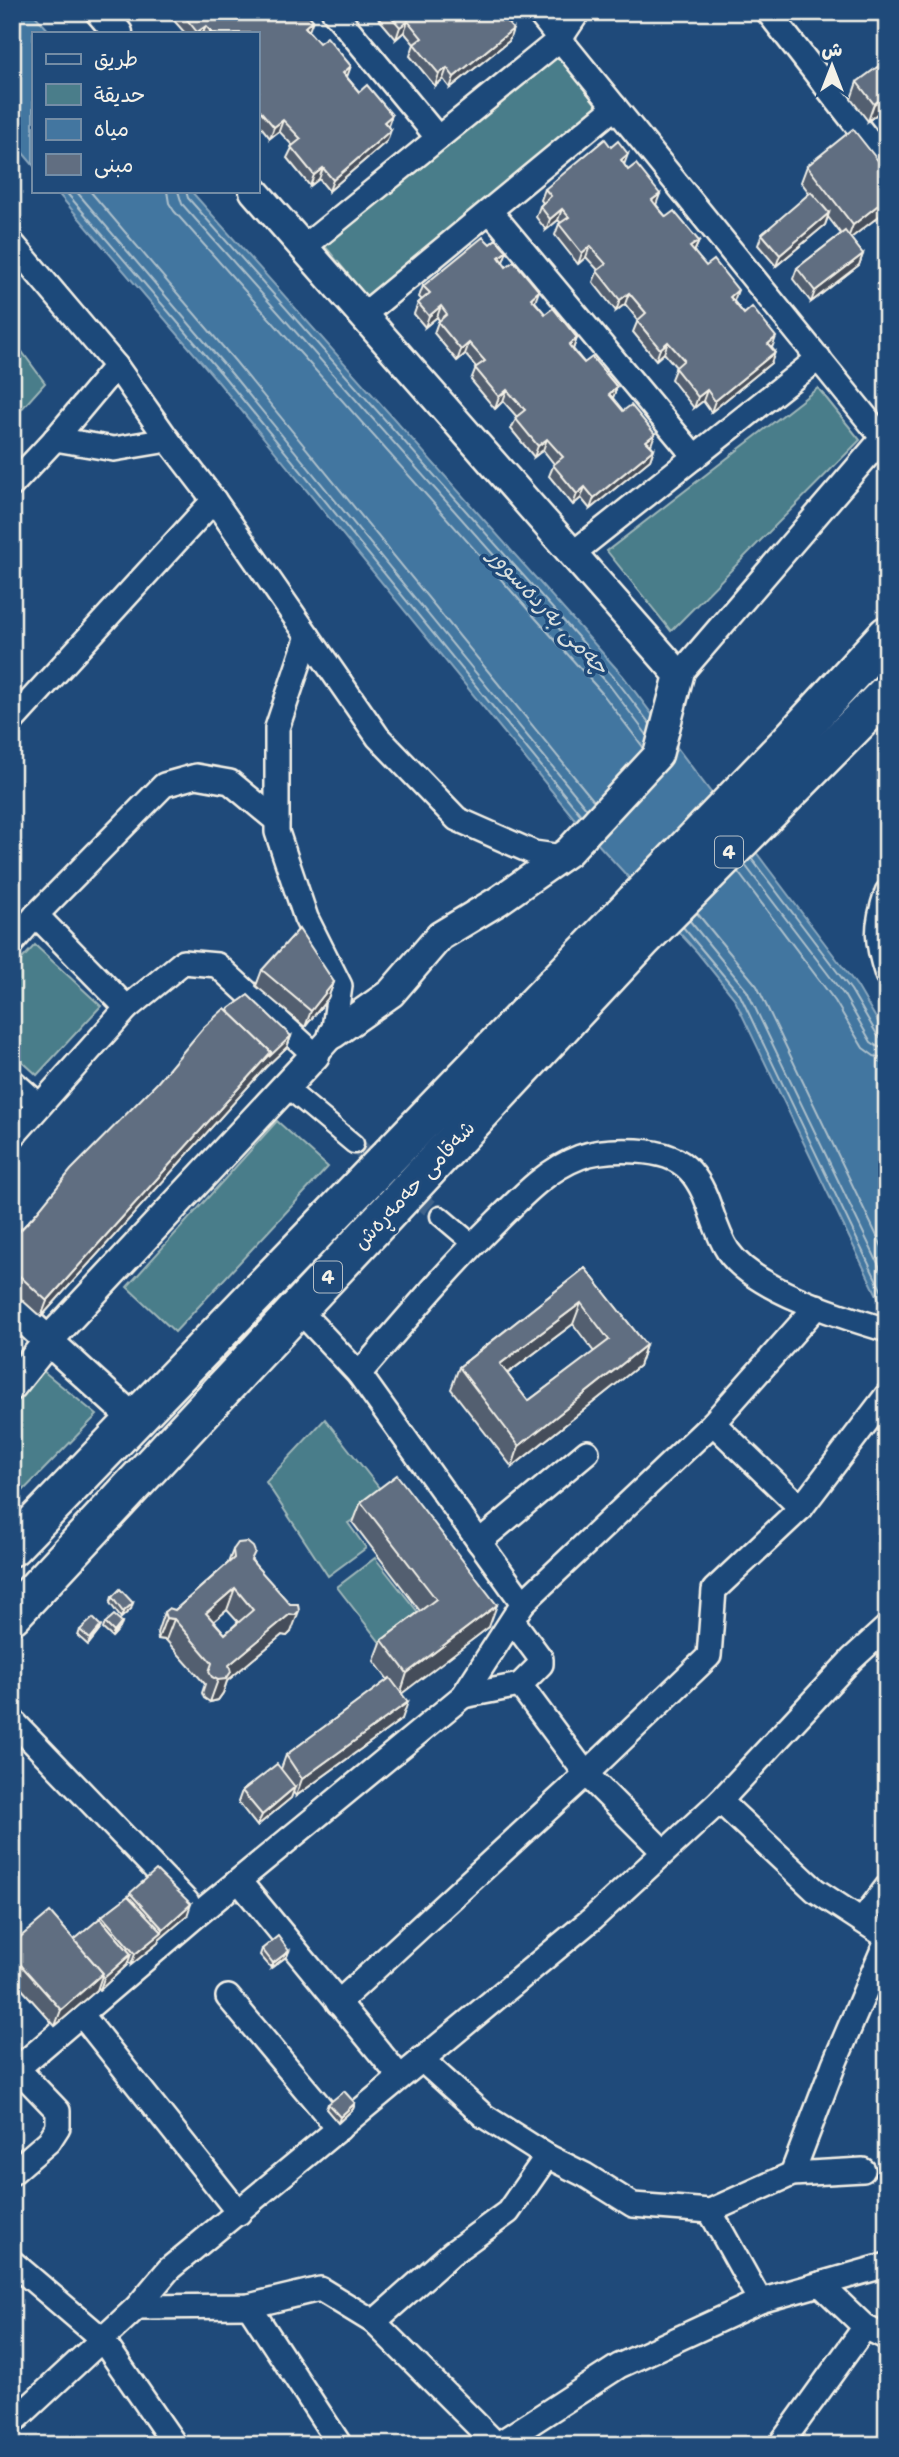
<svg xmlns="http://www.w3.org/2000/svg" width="899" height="2457" viewBox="0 0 899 2457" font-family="'Shantell Sans','Playpen Sans Arabic',sans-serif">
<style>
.green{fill:#4a7d8a;stroke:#9fb7b9;stroke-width:2}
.water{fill:#4376a0;stroke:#8aa7bd;stroke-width:2}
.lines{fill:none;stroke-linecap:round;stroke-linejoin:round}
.shore{stroke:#adc0cb;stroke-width:2}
.pedestrian-tunnel{stroke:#3f638a;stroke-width:18;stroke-dasharray:18 9;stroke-linecap:butt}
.pedestrian-casing{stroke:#f4f1e8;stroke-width:23}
.minor-casing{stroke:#f4f1e8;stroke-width:28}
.tertiary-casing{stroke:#f4f1e8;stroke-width:33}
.trunk-casing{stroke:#f4f1e8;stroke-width:42}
.pedestrian{stroke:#1f4a7a;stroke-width:18}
.minor{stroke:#1f4a7a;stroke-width:23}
.tertiary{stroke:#1f4a7a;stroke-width:28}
.trunk{stroke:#1f4a7a;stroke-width:37}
.wall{fill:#535f6f;stroke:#f4f1e8;stroke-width:2;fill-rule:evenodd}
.shaded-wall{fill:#444d5a;stroke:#f4f1e8;stroke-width:2}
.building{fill:#616e81;stroke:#f4f1e8;stroke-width:2;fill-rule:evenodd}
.labels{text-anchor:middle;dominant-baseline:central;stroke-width:7;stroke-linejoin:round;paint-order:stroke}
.shield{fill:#1f4a7a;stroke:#b4bfc7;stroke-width:2}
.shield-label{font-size:19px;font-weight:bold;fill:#f4f1e8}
.street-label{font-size:21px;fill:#f4f1e8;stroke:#1f4a7a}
.water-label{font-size:23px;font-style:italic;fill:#d9dfdd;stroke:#1f4a7a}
</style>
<rect width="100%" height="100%" fill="#1f4a7a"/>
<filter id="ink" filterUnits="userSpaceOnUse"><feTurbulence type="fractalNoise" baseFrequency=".0143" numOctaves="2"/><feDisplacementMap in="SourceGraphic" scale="14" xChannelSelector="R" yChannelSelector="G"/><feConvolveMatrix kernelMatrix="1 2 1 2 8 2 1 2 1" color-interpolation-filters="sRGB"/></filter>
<g filter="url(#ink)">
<g class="green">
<polygon points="558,57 599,107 366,296 324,245"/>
<polygon points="12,338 45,383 12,420"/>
<polygon points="818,388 860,440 671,631 607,551"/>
<polygon points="35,945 101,1006 37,1075 12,1052 12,970"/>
<polygon points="277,1121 328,1167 175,1332 127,1287"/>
<polygon points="42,1370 97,1415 12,1502 12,1404"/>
<polygon points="325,1419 387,1498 348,1523 366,1548 328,1576 266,1482"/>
<polygon points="375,1558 421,1616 382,1645 337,1587"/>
</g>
<g class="water">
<polygon points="12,12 32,12 51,33 33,33 33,165 12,140"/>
<polygon points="56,191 191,191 623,676 857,986 887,1037 887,1316 734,998 697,952 573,817 215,378"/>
</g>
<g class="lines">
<g class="shore">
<polyline points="65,191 221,373 581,815"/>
<polyline points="76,191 227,368 587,809"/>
<polyline points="90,191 235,361 594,801"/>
<polyline points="167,191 169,203 174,211 602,693 643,747"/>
<polyline points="178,191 182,204 610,686 647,735"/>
<polyline points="186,191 188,198 617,681 650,724"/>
<polyline points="751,858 851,990 878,1036 887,1039"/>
<polyline points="745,865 844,995 871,1042 878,1047 887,1048"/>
<polyline points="738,872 835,1001 863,1048 874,1056 887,1059"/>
<polyline points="697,913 757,986 887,1257"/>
<polyline points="690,921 747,991 887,1282"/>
<polyline points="683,927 740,995 887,1302"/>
</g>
<polyline class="pedestrian-tunnel" points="354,1144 440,1216"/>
<g class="pedestrian-casing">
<g id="pedestrian">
<polyline points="286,1087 354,1144"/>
<polyline points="440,1216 473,1244"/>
</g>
</g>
<g class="minor-casing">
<g id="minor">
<polyline points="334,12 438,138"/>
<polyline points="538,12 882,437"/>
<polyline points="768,12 887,164"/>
<polyline points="490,211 695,457"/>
<polyline points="12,243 116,366 168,440 214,500 308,636 277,728 277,832 306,918 340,986 333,1035 315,1055 217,965 183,962 127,1008 12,1137"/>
<polyline points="303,248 560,39 578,12"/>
<polyline points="362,316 615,107"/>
<polyline points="55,439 114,449 168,440"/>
<polyline points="12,485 55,439 116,366"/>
<polyline points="572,554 819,358"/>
<polyline points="308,636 378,737 457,819 534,853 562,857"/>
<polyline points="679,675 887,433"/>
<polyline points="12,721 214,500"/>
<path d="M887 892C875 927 876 941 887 975"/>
<polyline points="36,915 127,1008"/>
<polyline points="12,943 36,915 164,785 196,776 230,782 277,821"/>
<polyline points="12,1081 39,1105"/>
<path d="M299 1310 359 1374C404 1322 448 1269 497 1221 522 1196 546 1170 580 1157 598 1150 618 1150 637 1151 656 1152 677 1156 690 1171 711 1195 711 1225 728 1251 754 1290 843 1317 887 1330"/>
<polyline points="359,1374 523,1603"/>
<polyline points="801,1508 713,1423 817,1306"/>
<polyline points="479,1542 587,1452"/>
<polyline points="513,1621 541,1659 541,1664 520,1685 586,1774 664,1852"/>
<polyline points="463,1696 520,1685"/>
<polyline points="12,1720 187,1902"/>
<polyline points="720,1801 815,1890 887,1937"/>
<polyline points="239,1881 400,2077"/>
<polyline points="862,1920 887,1887"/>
<polyline points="228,1997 339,2129"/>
<polyline points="338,2003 586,1774 709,1656 714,1590 801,1508 887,1395"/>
<polyline points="81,2014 239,2213"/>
<polyline points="421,2059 484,2116 547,2156 585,2175 633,2205 710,2211 792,2174 863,2170"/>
<polyline points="12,2063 58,2111 58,2127 49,2141 12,2173"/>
<polyline points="17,2069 198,1914 463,1696 523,1603 713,1423"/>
<polyline points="792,2174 834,2064 887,1940"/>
<polyline points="710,2211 760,2301"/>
<polyline points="12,2262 101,2338 175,2445"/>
<polyline points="820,2284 865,2327 887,2338"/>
<polyline points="249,2306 340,2445"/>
<polyline points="137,2307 249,2306 320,2289 374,2322 497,2445"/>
<polyline points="374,2322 452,2253 508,2212 547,2156"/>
<polyline points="12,2423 137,2307 169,2269 593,1918 720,1801 852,1659 887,1627"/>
<polyline points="497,2445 619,2366 760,2301 887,2265"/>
<polyline points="780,2445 865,2327"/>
</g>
</g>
<g class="tertiary-casing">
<g id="tertiary">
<polyline points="100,12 118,33"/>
<polyline points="254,191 679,675 658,755 568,852 498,901 440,936 391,993 333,1034"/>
<polyline points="12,1308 134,1419"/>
<polyline points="12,1386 48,1341 315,1055"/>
</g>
</g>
<g class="trunk-casing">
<g id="trunk">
<polyline points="12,1547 788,743 887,635"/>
<polyline points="12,1615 643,939 887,693"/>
</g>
</g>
<use href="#pedestrian" class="pedestrian"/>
<use href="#minor" class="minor"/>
<use href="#tertiary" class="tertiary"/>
<use href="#trunk" class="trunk"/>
</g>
<g class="wall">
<polygon points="170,12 306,12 308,31 388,126 387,141 329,191 319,179 310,186 287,158 293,146 279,131 270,138 257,122 257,33 185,33 169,15"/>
<polygon points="373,12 515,12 511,23 509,24 509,41 450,88 443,79 435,86 410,56 414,44 404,32 396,39"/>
<polygon points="857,82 887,106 868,121 851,99"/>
<polygon points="624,165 666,217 699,241 694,252 775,352 771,363 711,412 703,401 694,408 671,379 676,367 664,353 656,360 633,332 638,320 625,304 616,311 593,282 598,270 586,257 578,264 555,235 559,224 561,223 558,220 546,230 536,217 540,206 543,203 541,200 545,189"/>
<polygon points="807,166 887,172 887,210 850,238 863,254 859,265 811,302 793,279 797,268 841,234 828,217 825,225 776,266 758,245 762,234 810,194 801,182"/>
<polygon points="503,262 545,314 577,338 573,349 654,449 650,460 590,509 581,498 573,505 549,476 554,464 543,450 534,457 511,429 517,417 503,401 495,409 471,380 476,367 465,354 457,361 434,333 438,322 439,320 437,317 425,327 414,314 418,303 422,300 419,297 423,286"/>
<polygon points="262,970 334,982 328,998 305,1027 256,986"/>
<polygon points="227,1010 291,1036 287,1047 265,1068 41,1317 12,1291 12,1239"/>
<path d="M585 1268 646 1345 639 1366 512 1467 451 1389 459 1367ZM573 1324 594 1352 528 1401 507 1374Z"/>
<polygon points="361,1502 489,1627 401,1693 402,1719 296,1796 293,1792 291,1798 257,1826 238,1802 242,1791 281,1769 286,1755 388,1680 374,1661 382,1640 420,1611 353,1523"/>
<path d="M233 1550 252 1560 291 1632 287 1636 282 1635 227 1681 223 1693 218 1700 210 1702 204 1698 202 1693 205 1684 166 1640 158 1639 157 1633 164 1612 175 1610 228 1563ZM227 1610 238 1622 225 1634 214 1621Z"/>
<polygon points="112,1597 131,1609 121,1618 110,1603"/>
<polygon points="122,1622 120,1628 112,1637 103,1629 105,1623"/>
<polygon points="80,1630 99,1631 88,1645 78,1636"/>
<polygon points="130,1893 187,1916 159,1940 158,1943 131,1965 128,1962 127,1965 100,1990 98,1987 97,1990 55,2026 12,1978 12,1944 74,1940 101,1919 102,1916 129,1896"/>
<polygon points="262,1949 289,1951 287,1956 271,1968 260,1955"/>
<polygon points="355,2103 353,2109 338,2123 326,2109 328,2104"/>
</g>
<g class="shaded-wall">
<polygon points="515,12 511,23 501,31 505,20"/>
<polygon points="313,20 309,31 305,27"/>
<polygon points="408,21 404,32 396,39 400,27"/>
<polygon points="206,26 203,33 197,33 197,32"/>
<polygon points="513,29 509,41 450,88 454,77"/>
<polygon points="351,66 347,77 343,73"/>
<polygon points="447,68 443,79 435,86 439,74"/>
<polygon points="887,94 887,106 868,121 874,104"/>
<polygon points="392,115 388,126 384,122"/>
<polygon points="283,120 279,131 270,138 274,127"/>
<polygon points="391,130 387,141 329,191 333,180"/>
<polygon points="628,154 624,165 621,160"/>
<polygon points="323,168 319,179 310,186 314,175"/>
<polygon points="660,194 656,205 648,212 652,200"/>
<polygon points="887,198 887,210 847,241 853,225"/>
<polygon points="562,209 558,220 546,230 550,219"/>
<polygon points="829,213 825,225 776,266 780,255"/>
<polygon points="699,241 694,252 686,259 690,247"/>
<polygon points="590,246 586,257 578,264 582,253"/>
<polygon points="507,251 503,262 499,257"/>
<polygon points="863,254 859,265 811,302 815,291"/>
<polygon points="738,290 734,301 730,297"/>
<polygon points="539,291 535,302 527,309 531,298"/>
<polygon points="629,293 625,304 616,311 620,300"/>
<polygon points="441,306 437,317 425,327 429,316"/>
<polygon points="776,337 772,348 768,344"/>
<polygon points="577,338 573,349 565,356 569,345"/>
<polygon points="668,342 664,353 656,360 660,349"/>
<polygon points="469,343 465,354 457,361 461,350"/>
<polygon points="775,352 771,363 711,412 715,401"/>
<polygon points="617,387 613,398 609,394"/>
<polygon points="507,390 503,401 495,409 499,397"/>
<polygon points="707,390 703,401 694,408 698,397"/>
<polygon points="655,434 651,445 646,441"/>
<polygon points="547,439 543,450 534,457 538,446"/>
<polygon points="654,449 650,460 590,509 594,498"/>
<polygon points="585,487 581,498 573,505 577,494"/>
<polygon points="334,982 328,998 305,1027 311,1011"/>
<polygon points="291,1036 287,1047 265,1068 41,1317 47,1301 271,1052"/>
<polygon points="581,1303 573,1324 492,1385 500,1364"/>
<polygon points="646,1345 639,1366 512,1467 519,1446"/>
<polygon points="235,1588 227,1610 199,1634 206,1613"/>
<polygon points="133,1603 131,1609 121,1618 123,1612"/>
<polygon points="497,1605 489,1627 400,1695 407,1673"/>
<polygon points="299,1611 291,1632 287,1636 282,1635 227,1681 223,1693 218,1700 210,1702 218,1680 229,1665 290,1614"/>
<polygon points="166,1618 174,1619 166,1640 158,1639"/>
<polygon points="122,1622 120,1628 112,1637 114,1632"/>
<polygon points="101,1626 99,1631 88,1645 90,1639"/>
<polygon points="408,1702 402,1719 296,1796 302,1779"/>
<polygon points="295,1787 291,1798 257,1826 262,1815"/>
<polygon points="191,1904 187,1916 159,1940 158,1943 131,1965 135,1954 162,1932 163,1929"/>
<polygon points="289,1951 287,1956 271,1968 273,1963"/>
<polygon points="131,1954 127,1965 100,1990 104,1978"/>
<polygon points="103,1973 97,1990 55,2026 61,2010"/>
<polygon points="355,2103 353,2109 338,2123 340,2117"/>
</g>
<g class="building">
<polygon points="181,12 306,12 313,20 305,27 319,43 327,37 351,66 343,73 359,92 367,85 392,115 384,122 391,130 333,180 323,168 314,175 291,147 301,139 283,120 274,127 257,107 257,92 259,91 257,88 257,33 212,33 206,26 197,32"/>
<polygon points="387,12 514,12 505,20 513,29 454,77 447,68 439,74 414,44 422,38 408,21 400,27"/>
<polygon points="887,60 887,94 874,104 857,82"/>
<polygon points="853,129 887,172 887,198 853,225 807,166"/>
<polygon points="605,139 611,147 618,141 628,154 621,160 628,170 636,164 660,194 652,200 659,209 666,217 674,211 699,241 690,247 706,266 714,260 738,290 730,297 744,314 752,307 776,337 768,344 775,352 715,401 707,390 698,397 675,368 684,360 668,342 660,349 637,321 646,313 629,293 620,300 597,271 606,264 590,246 582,253 559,224 569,217 562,209 550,219 540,206 551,196 545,189"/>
<polygon points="811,192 829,213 780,255 762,234"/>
<polygon points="845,231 863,254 815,291 797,268"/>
<polygon points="483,237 490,244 496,239 507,251 499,257 506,267 514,261 539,291 531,298 545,314 553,308 577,338 569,345 576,354 584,363 592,357 617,387 609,394 623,411 631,405 655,434 646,441 654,449 594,498 585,487 577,494 553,465 563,457 547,439 538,446 515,418 525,410 507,390 499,397 475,368 485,361 469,343 461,350 438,322 447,314 441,306 429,316 418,303 430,293 423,286"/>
<polygon points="299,929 334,982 311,1011 262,970"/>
<polygon points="248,995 291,1036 269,1057 271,1052 227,1010"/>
<polygon points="225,1008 271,1052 47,1301 12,1269 12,1239 33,1217 71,1170 157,1083 203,1028"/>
<path d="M585 1268 646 1345 519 1446 459 1367ZM581 1303 609 1340 528 1401 500 1364Z"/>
<polygon points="397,1475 497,1605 407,1673 382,1640 436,1599 361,1502"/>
<path d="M247 1542 253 1547 255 1552 251 1560 290 1604H298L299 1611 295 1615 290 1614 229 1665 231 1672 226 1679 218 1680 212 1677 209 1672 212 1663 174 1619 166 1618 164 1612 169 1608 175 1610 234 1558 233 1550 238 1543ZM235 1588 253 1610 225 1634 206 1613Z"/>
<polygon points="120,1589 133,1603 123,1612 112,1597"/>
<polygon points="114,1615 122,1622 114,1632 105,1623"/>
<polygon points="93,1618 101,1626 90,1639 80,1630"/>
<polygon points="390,1678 408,1702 302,1779 286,1755"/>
<polygon points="277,1764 295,1787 262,1815 242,1791"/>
<polygon points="156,1870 191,1904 163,1929 130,1893"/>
<polygon points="128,1896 162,1932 135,1954 102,1916"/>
<polygon points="50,1912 103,1973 61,2010 12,1955 12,1944"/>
<polygon points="100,1918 131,1954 104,1978 102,1976 103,1973 74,1940"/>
<polygon points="278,1936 289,1951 273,1963 262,1949"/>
<polygon points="344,2091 355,2103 340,2117 328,2104"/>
</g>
</g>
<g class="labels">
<g class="shield">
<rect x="715" y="836.5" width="28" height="31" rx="5"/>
<rect x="314" y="1261.5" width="28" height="31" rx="5"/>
</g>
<g class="shield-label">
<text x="729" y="852">4</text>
<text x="328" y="1277">4</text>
</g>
<g class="street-label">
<text transform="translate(414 1185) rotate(-47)">شەقامی حەمەڕەش</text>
</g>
<g class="water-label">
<text transform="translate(549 611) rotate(47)">چەمی بەردەسوور</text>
</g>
</g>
<rect width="899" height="2457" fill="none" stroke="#1f4a7a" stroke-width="42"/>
<rect x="21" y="21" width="857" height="2415" fill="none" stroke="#f4f1e8" stroke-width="2.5" filter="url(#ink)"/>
<rect x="32" y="32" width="228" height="161" fill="#1f4a7a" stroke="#748da6" stroke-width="2"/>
<rect x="46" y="54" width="35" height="10" fill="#1f4a7a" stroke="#748da6" stroke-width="2"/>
<text x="94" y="66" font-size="21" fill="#f4f1e8">طريق</text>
<rect x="46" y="84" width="35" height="21" fill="#4a7d8a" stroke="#748da6" stroke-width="2"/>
<text x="94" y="102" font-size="21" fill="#f4f1e8">حديقة</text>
<rect x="46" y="119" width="35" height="21" fill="#4376a0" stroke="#748da6" stroke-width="2"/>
<text x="94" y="136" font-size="21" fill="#f4f1e8">مياه</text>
<rect x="46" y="154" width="35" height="21" fill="#616e81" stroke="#748da6" stroke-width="2"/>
<text x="94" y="172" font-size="21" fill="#f4f1e8">مبنى</text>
<g transform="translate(832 66)" stroke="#1f4a7a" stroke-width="5" paint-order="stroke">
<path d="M0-5L12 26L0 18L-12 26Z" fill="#f4f1e8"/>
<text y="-10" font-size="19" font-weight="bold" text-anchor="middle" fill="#f4f1e8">ش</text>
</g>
</svg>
